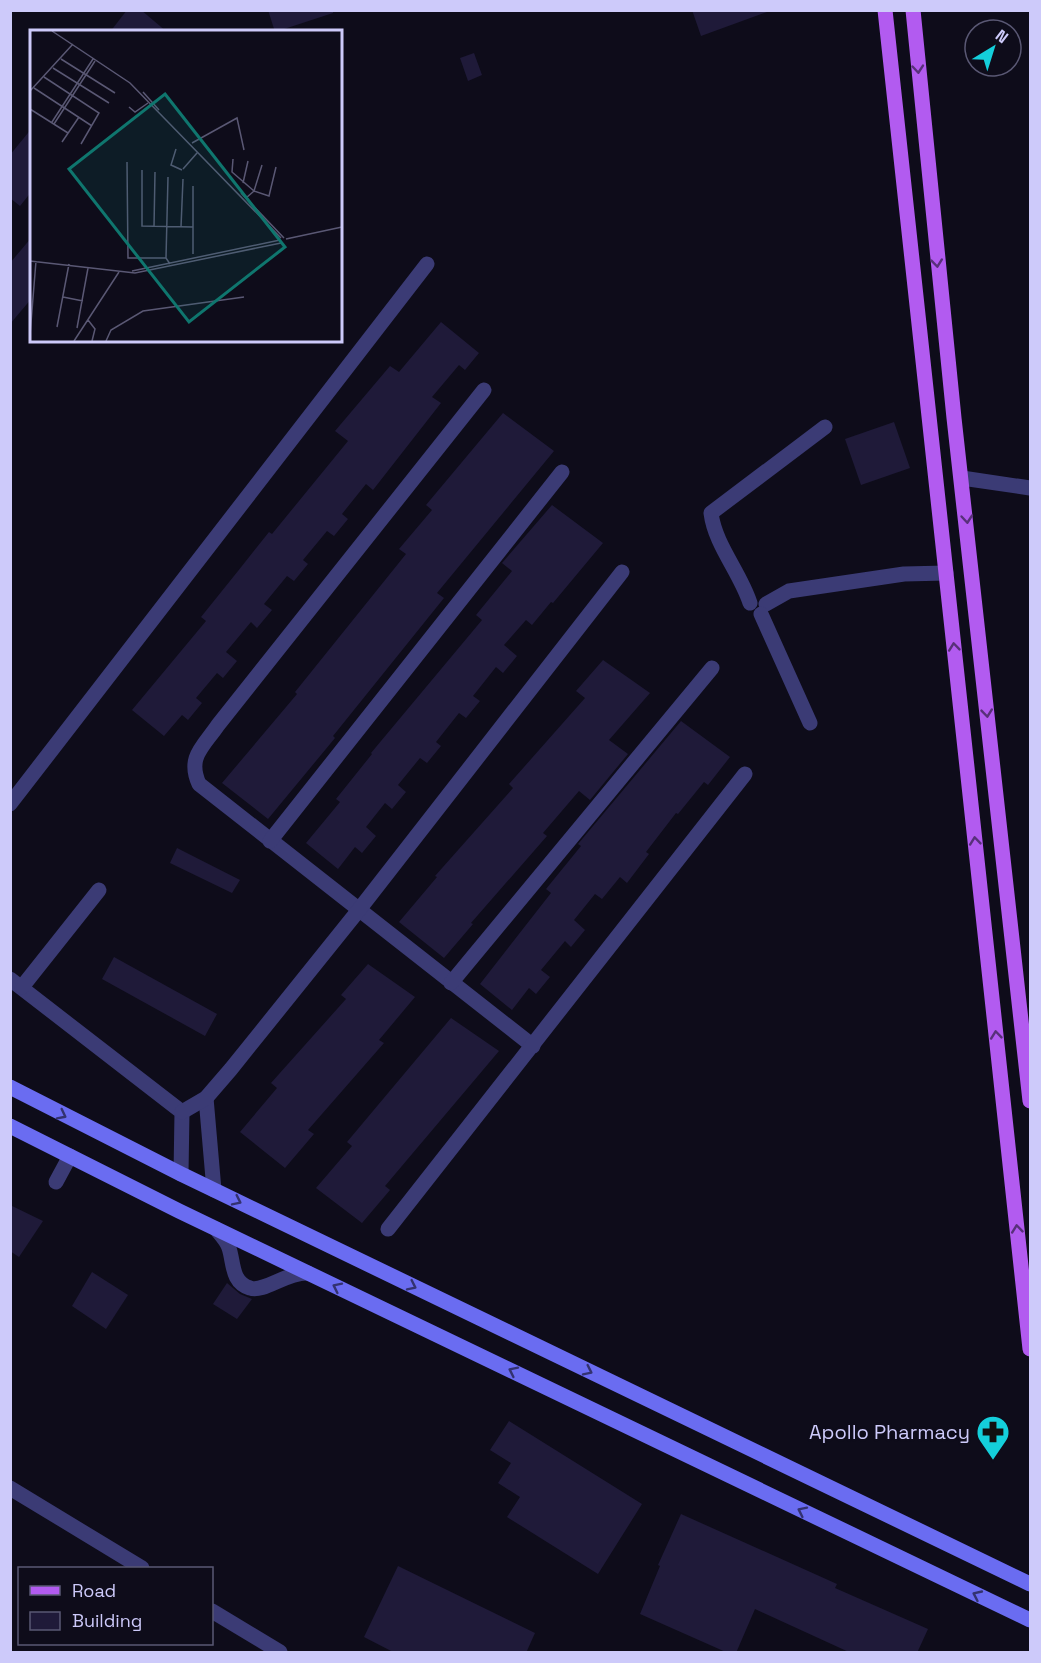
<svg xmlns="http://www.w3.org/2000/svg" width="1041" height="1663" viewBox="0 0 1041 1663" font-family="'Space Grotesk',sans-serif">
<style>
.building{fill:#1f1a39}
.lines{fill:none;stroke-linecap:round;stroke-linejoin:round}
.street{stroke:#3b3b75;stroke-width:15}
.secondary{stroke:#6a6cf1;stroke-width:15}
.primary{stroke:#b25bf0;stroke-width:15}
.oneway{stroke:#58307a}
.oneway2{stroke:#333270}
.labels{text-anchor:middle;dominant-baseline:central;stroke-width:4.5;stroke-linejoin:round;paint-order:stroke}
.poi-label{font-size:20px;fill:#cdcafa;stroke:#0e0c1a;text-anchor:end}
.inset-road{fill:none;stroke:#5a5874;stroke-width:1.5}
.view{fill:#0f766e;fill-opacity:0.15;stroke:#0f766e;stroke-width:3}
.inset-edge{fill:none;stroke:#cdcafa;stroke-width:3}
</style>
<rect width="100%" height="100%" fill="#0e0c1a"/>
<g class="building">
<polygon points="127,10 141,10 167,32 110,32"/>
<polygon points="268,10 333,10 333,13 275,32"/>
<polygon points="692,10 766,10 767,12 701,36"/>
<polygon points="474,53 482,75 468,81 460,58"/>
<polygon points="32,128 32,191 20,206 10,198 10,155"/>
<polygon points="32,237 32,298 10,324 10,263"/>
<polygon points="441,322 479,353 465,370 459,365 432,397 441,403 373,490 366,484 342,514 348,519 334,536 327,531 303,560 308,564 294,581 287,576 264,604 272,610 257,628 251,622 226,652 237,661 223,678 217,673 196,698 202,703 188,720 182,715 164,736 132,710 206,621 201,617 238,571 269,532 272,534 348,441 335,431 390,366 399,372"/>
<polygon points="503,413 554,451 437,593 444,598 333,736 335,738 268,819 222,783 297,694 295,692 406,554 399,549 432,510 426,505"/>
<polygon points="894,422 910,468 861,485 845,439"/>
<polygon points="552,505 603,543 553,603 551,602 532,625 526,620 504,645 517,656 503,673 496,667 473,696 480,701 466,718 459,713 436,742 441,746 427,763 420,758 398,785 406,792 392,809 385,803 366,827 376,836 362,853 355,847 338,869 306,843 340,802 336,799 372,754 371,753 482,620 476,615 512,571 502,563"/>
<polygon points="603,660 650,693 609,740 628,754 590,800 579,791 543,833 547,836 471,923 473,924 444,958 399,922 437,877 435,876 513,788 509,784 585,698 576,691"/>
<polygon points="681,721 730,757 708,785 704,782 678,814 676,813 646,852 649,854 627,883 620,877 602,899 595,894 574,920 585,930 571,947 565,941 541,970 550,977 536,994 529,988 512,1010 480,984 551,893 546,889 581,846 578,844"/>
<polygon points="177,848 240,880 232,893 170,863"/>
<polygon points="114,957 217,1014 205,1036 102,979"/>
<polygon points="368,964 415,997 379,1040 384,1043 308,1130 314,1134 285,1168 240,1132 277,1088 271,1083 346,999 341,995"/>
<polygon points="451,1018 499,1051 385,1186 390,1190 362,1223 316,1188 352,1146 347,1142"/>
<polygon points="10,1205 43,1221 19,1257 10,1251"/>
<polygon points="92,1272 128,1295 106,1329 72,1306"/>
<polygon points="227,1283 240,1294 252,1299 237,1319 213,1304"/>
<polygon points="509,1421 642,1504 598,1574 507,1517 520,1497 498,1483 511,1463 490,1450"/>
<polygon points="681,1514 837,1584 835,1588 928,1629 917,1653 851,1653 755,1609 736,1653 728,1653 640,1614 660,1566 658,1565"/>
<polygon points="398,1566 535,1633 526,1653 395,1653 364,1637"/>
</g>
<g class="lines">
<g class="street">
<path d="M484 390 218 725C203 747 187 757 199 784L533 1046"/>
<polyline points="962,478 1030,488"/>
<path d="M750 603C740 572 715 545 711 513L825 427"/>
<polyline points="766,604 789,591 904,574 946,573"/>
<polyline points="761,614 810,723"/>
<polyline points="10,804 427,264"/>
<polyline points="270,841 562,472"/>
<polyline points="10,979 182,1112 181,1174"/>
<polyline points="451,983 712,668"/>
<polyline points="22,987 99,890"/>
<polyline points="206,1098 214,1190"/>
<polyline points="182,1112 206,1098 231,1069 358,911 622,572"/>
<polyline points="56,1182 70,1156"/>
<path d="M216 1229C221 1235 227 1241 229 1248 234 1263 231 1282 250 1288 264 1293 286 1272 308 1273"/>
<polyline points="388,1229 745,774"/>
<polyline points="10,1488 142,1568"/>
<polyline points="212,1611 280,1652"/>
</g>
<g class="secondary">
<polyline points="10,1087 181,1174 1030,1584"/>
<polyline points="10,1126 179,1211 1030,1620"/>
</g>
<g class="primary">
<polyline points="885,10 1030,1349"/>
<polyline points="913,10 954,418 1030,1101"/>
</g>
</g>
<defs><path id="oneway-chevron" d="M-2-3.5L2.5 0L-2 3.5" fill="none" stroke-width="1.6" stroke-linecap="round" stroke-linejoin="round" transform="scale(1.5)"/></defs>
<g class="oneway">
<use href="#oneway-chevron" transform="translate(918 69) rotate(85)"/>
<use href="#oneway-chevron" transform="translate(937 263) rotate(84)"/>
<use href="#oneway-chevron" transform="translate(967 519) rotate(85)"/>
<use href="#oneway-chevron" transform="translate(954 647) rotate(-96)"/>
<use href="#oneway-chevron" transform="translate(987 713) rotate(84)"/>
<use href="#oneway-chevron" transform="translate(975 841) rotate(-96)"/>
<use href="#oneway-chevron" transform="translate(996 1035) rotate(-96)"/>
<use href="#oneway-chevron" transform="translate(1017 1229) rotate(-96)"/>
</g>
<g class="oneway2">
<use href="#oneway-chevron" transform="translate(62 1115) rotate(27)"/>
<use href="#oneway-chevron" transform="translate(237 1201) rotate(26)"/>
<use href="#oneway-chevron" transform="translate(412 1286) rotate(26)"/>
<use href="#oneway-chevron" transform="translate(337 1287) rotate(-154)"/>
<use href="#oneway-chevron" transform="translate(513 1371) rotate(-154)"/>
<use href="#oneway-chevron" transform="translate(588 1371) rotate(26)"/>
<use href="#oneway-chevron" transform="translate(802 1511) rotate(-154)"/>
<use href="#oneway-chevron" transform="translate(977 1595) rotate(-155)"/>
</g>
<defs>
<g id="pharmacy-pin" transform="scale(1.725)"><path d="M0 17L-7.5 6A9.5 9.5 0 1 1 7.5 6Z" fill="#14cfdb" stroke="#0e0c1a"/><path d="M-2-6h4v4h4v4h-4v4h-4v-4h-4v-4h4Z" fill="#111"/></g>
</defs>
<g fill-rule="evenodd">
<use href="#pharmacy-pin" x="993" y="1432"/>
</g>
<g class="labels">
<g class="poi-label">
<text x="970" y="1432">Apollo Pharmacy</text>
</g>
</g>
<g transform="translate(30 30)">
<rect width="312" height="312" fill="#0e0c1a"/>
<path class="inset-road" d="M22 1 100 53 251 208M31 29 85 63M23 38 79 73M14 47 69 83 51 114M4 58 62 96M0 61 43 14M113 62 129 80M99 77 105 82 118 73M0 79 38 103M22 92 63 29M24 94 65 31M32 112 49 87M162 113 207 88 214 120M146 119 141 135 152 140M203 129 202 142 224 161 232 135M97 132 98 228H136L140 234M153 139 167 123M112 140V196L163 197M213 153 218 131M211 163 254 208M216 168 224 161 239 166 246 137M124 197 125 142M151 197 153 149M256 209 312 197M163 224V156M136 228 138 147M0 231 105 243 251 213M102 241 250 210M33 267 53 271M58 290 65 299 62 311M27 297 39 234M47 298 58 238M0 305 6 231M44 311 89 242M76 311 81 300 113 281 214 267"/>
<path class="view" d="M135 64 255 217 159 292 39 139Z"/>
<rect width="312" height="312" class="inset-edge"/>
</g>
<rect width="1041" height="1663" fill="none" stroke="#cdcafa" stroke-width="24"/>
<rect x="18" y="1567" width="195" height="78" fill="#0e0c1a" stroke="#5a5874" stroke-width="1.5"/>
<rect x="30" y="1586" width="30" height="9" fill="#b25bf0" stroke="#5a5874" stroke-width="1.5"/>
<text x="72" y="1597" font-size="18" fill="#cdcafa">Road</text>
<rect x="30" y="1612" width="30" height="18" fill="#1f1a39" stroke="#5a5874" stroke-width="1.5"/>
<text x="72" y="1627" font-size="18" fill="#cdcafa">Building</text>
<g transform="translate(993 48) rotate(38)"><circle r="28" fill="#0e0c1a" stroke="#5a5874" stroke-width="1.5"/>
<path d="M0-4.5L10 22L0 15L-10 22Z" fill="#14cfdb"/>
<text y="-9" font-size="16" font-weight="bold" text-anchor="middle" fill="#cdcafa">N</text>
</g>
</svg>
